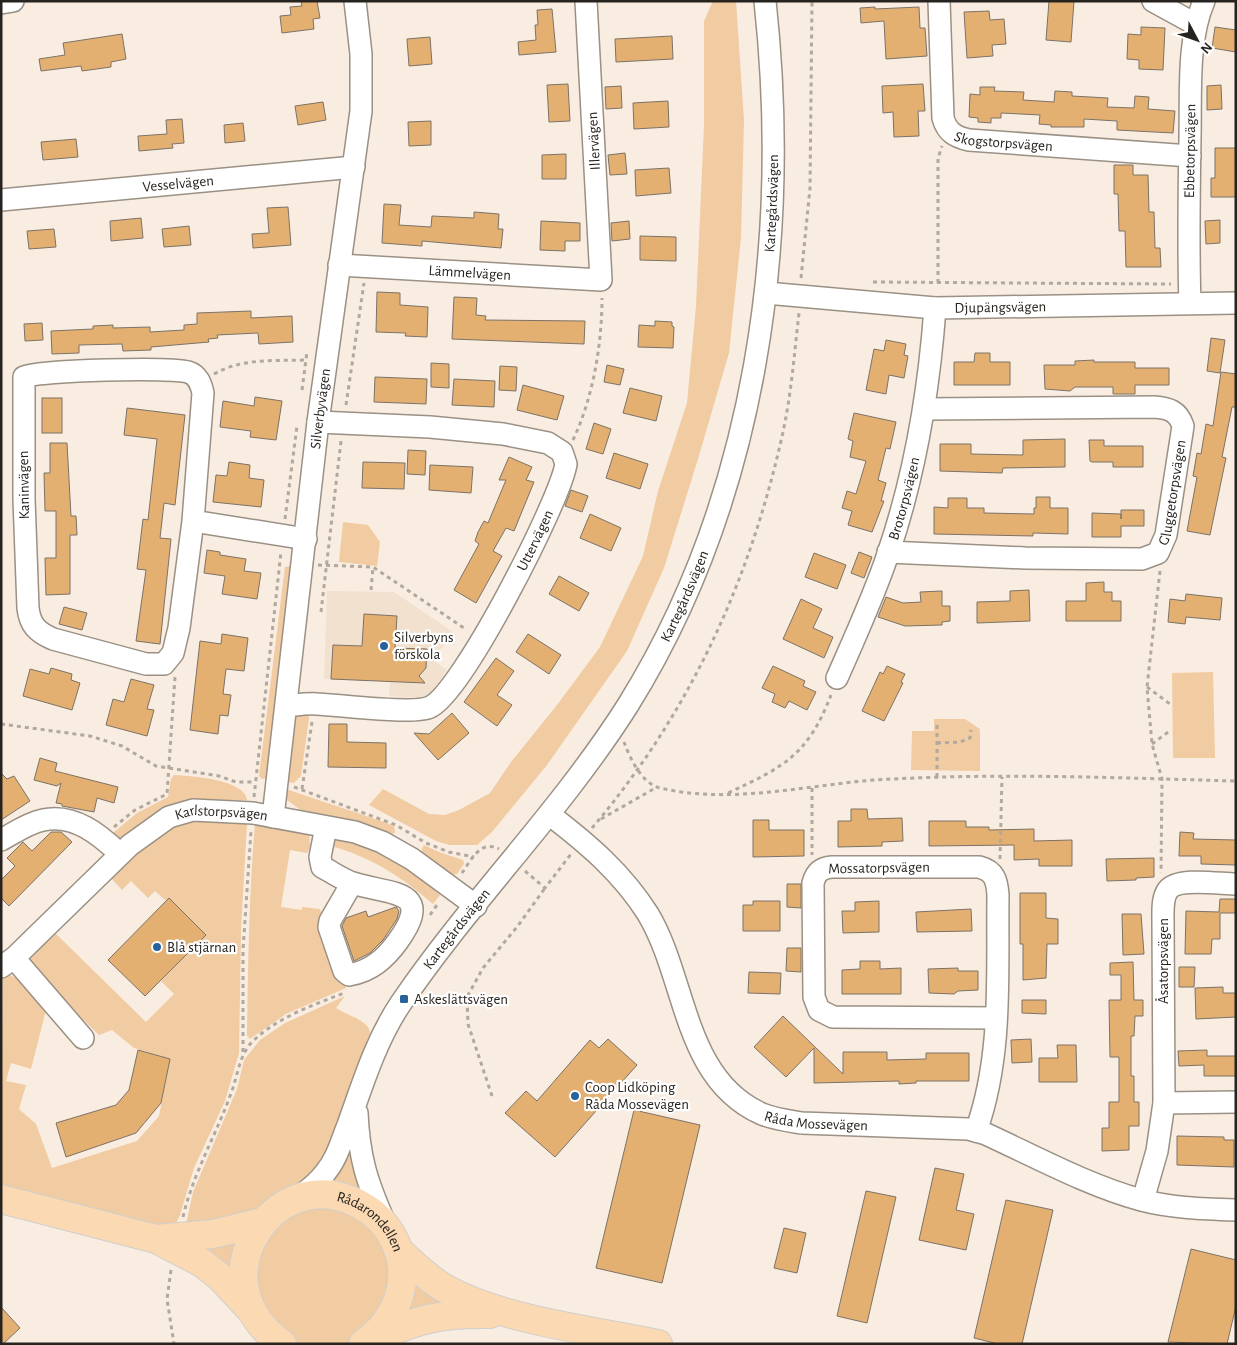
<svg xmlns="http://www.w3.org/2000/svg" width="1237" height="1345" viewBox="0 0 1237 1345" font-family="'Alegreya Sans',sans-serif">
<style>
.built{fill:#f1e1ce}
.green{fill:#f1cba1}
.building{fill:#e4b072;stroke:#7c7267}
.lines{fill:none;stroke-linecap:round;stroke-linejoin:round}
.minor-casing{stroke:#9a9084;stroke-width:24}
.major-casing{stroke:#cfcfce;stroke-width:30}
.path{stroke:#b1a89e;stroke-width:3;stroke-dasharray:4 4;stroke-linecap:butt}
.minor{stroke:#fff;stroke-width:21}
.major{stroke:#fad9b3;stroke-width:28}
.poi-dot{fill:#28629a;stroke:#fff;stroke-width:2}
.labels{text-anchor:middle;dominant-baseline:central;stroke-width:4.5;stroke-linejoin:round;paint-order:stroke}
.street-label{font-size:15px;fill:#27231e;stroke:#fff}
.poi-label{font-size:15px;fill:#27231e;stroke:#fff;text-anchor:start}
</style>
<rect width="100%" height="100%" fill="#f9ede1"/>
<polygon class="built" points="327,591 394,592 453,632 433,660 447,670 430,694 417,698 389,696 390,682 324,679"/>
<g class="green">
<polygon points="713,1 736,1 744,120 741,238 729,353 698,459 664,568 627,651 547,765 492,832 477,845 449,845 436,841 369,805 383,789 429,814 445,815 459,810 490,793 511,762 557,705 600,647 643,556 658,491 687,403 696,306 704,125 704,21"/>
<polygon points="343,522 368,525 380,542 377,566 339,562"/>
<polygon points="291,566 268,778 262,779 259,776 285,567"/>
<polygon points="1213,672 1215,758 1173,758 1172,673"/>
<polygon points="310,711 301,776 294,783 287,782 295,717"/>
<polygon points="934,719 965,719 980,729 980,771 911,770 912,731 934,731"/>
<path d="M174 775C190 776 245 779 247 800 238 801 228 800 219 800 176 801 150 815 117 842L108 837 137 813 168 797 171 779Z"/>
<polygon points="286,789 387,823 394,826 395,832 392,835 302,811 287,800"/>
<path d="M189 820 247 823 241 930 239 1053 225 1101 194 1168 180 1215 173 1229 1 1189 3 975H10L16 978 46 1010 31 1069 11 1063 6 1081 26 1085 19 1109 36 1124 52 1168 137 1141 159 1116 170 1059 134 1048 112 1030 99 1035 37 974 31 965 30 954 53 931 146 1022 174 994 161 981 205 935 155 891 148 898 131 881 122 890 109 876C132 855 158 828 189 820Z"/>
<path d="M255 823 309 831 310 847 307 853 290 850 281 907 302 910V907L320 909 346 988 286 1014 250 1039 247 1036C248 965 249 894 255 823Z"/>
<path d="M337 837 371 847 418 875 440 895 433 904C402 877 371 857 331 846Z"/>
<polygon points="424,845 439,852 463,860 464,864 457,874 452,875 422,855 422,848"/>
<path d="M345 996 336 1008C346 1015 369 1020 370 1033L355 1073 334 1145 306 1180 264 1208 185 1229 193 1192 237 1089 244 1060 260 1040 285 1023Z"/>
<polygon points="350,1149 351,1150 362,1192 324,1185"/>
<polygon points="346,1207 386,1240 393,1292 353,1341 345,1344 301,1344 289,1338 255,1299 257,1247 294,1210"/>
<polygon points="238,1235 236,1280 199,1248"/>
<polygon points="411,1275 449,1301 408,1316"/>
</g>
<g class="building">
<polygon points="301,1 317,1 320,18 313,19 314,29 282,33 280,16 291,15 290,7 302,6"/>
<polygon points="1049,1 1074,1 1071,42 1046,40"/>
<polygon points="875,7 875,9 919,7 920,28 925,28 927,56 886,59 884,21 861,23 860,8"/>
<polygon points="552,9 556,52 519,55 518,42 536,40 535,25 538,25 537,10"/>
<polygon points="989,11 990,20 1004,19 1006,44 992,45 993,56 967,58 964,12"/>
<polygon points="1141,27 1165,28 1163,70 1139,69 1139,60 1127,59 1128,34 1141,35"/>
<polygon points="1215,27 1236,30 1236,52 1212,48"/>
<polygon points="122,34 126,59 111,62 111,67 82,71 81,66 41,71 39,59 65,55 63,43"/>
<polygon points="672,36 673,59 616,62 615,39"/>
<polygon points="430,37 432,64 409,66 407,39"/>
<polygon points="568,84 570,121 549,122 547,85"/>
<polygon points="923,84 925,111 918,111 919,136 894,137 893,112 883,113 882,86"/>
<polygon points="1221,85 1222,109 1207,110 1207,86"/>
<polygon points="621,86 622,108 606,109 605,87"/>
<polygon points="980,87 995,87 994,91 1024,92 1023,100 1054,102 1055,91 1072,92 1072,96 1108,98 1107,107 1134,108 1135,96 1149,97 1148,109 1175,111 1173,133 1117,130 1117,121 1084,119 1084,127 1051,127 1051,125 1039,124 1040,115 1001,113 1001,118 991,118 991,123 978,122 978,118 969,117 970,94 980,95"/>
<polygon points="668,101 669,127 634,129 633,103"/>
<polygon points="323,102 326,120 298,125 295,106"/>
<polygon points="182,119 184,143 172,144 173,148 139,151 138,136 167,134 166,120"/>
<polygon points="431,121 431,145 409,146 408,122"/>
<polygon points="243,123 245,141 225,143 224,125"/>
<polygon points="76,139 78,157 43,160 41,142"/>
<polygon points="1215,148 1236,148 1236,197 1211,197 1211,178 1215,178"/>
<polygon points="625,153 627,174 610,175 608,155"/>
<polygon points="566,154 566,179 542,179 542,155"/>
<polygon points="1114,165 1133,165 1133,175 1148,175 1149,212 1154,212 1155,248 1160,248 1161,267 1126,267 1125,231 1119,231 1118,194 1114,194"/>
<polygon points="669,168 671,193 636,196 635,170"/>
<polygon points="384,204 401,205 399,225 431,227 432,216 474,218 474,212 499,214 498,229 503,229 501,248 422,241 422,246 382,243"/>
<polygon points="288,207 291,245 253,248 252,234 269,233 267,208"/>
<polygon points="141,218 143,238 111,241 110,221"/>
<polygon points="1220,220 1220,243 1206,244 1205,221"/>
<polygon points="541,221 580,223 580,241 565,241 565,251 540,250"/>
<polygon points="629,221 630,239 612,241 611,223"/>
<polygon points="189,226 191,245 164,247 162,229"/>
<polygon points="54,229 56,247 29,249 27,231"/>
<polygon points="640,236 676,237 676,261 640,260"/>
<polygon points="377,292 400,293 400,305 428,307 427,337 405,336 406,333 376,332"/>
<polygon points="454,297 477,298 476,315 486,316 485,320 585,321 584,344 452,339"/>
<polygon points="251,311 251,318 292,316 293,342 259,344 258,333 217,335 218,338 208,339 209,342 151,347 151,350 123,351 122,344 79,345 79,353 52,354 51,331 93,329 93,326 113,325 113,328 150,327 150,332 184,330 184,325 197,324 197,313"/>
<polygon points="655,321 672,322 672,326 674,327 673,348 638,347 639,325 655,326"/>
<polygon points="42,323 43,340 25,341 24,324"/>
<polygon points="1211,338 1225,340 1220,373 1207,371"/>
<polygon points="886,340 906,344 904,355 908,356 904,378 889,375 886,394 866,390 874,349 884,351"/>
<polygon points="975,353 990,353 990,362 1010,362 1010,385 954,385 954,362 974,362"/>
<polygon points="1094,360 1094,362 1135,362 1135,368 1169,368 1169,385 1135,385 1135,394 1113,394 1113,387 1075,387 1070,391 1045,389 1044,365 1075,365 1075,361"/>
<polygon points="431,363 449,364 449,388 431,387"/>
<polygon points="607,365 624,369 620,385 604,382"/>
<polygon points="500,366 517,367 516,391 499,390"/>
<polygon points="1221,372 1236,374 1236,407 1232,407 1222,457 1226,458 1210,535 1187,531 1197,477 1193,476 1197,453 1201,454 1206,424 1213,426"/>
<polygon points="375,377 427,379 426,404 374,402"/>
<polygon points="454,379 495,381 494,407 452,405"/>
<polygon points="523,385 564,396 557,420 517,410"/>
<polygon points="630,388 662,396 656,421 623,413"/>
<polygon points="255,397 282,401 276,440 250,437 251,431 220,427 223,401 254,406"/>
<rect x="42" y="398" width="20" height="35"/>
<polygon points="127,408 185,415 175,505 164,503 160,538 171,539 160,644 136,641 146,570 137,569 143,519 148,520 157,439 124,435"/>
<polygon points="854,413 896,422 890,449 886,448 878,480 886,483 881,501 884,501 872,532 848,525 852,511 842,508 847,491 856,494 866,461 850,457 853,441 848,439"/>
<polygon points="594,423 611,429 603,454 586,449"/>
<polygon points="1065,439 1065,467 1003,468 1002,473 940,471 940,444 971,444 971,454 1023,455 1023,440"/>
<polygon points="1089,440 1104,440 1104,446 1143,446 1143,467 1113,467 1113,462 1092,462 1090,461"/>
<polygon points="50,443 67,443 71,516 76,516 77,535 70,535 70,594 46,595 45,558 56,558 56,511 45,511 44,473 50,473"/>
<polygon points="408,450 426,451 425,475 407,474"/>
<polygon points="614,453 648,464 640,489 606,478"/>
<polygon points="509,457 532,467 526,480 534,482 514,531 506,528 493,551 502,556 476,603 454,590 479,544 475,541 478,532 484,521 488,523 506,480 499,480"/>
<polygon points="229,462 250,465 249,478 264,480 261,507 213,502 216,475 227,476"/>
<polygon points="363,462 405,463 404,489 362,488"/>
<polygon points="430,465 473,467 471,493 429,490"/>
<polygon points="571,490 588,496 582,512 565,506"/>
<polygon points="1036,497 1050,497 1050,508 1068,508 1068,534 1033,533 1033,536 934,534 934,507 948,508 948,498 967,498 967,508 984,508 984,513 1034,514 1034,508 1036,508"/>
<polygon points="1121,510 1144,510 1144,526 1121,526 1121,537 1092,537 1092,513 1121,514 1121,519"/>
<polygon points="590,514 621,528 611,551 580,538"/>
<polygon points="207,550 220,552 220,555 246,559 244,571 261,573 257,599 222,594 225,576 204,573"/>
<polygon points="859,552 872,557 864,578 851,573"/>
<polygon points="814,553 846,565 837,589 805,577"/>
<polygon points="559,576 589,593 579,611 549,594"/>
<polygon points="1104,582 1104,592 1112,592 1112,601 1121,601 1121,621 1066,621 1066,601 1086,601 1086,583"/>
<polygon points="1029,590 1030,621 977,623 977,602 1010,601 1010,591"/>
<polygon points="942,591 942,606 950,606 950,621 942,622 942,625 905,626 878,617 886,597 903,603 921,602 920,592"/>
<polygon points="1186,594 1222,598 1220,620 1186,617 1185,624 1168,622 1170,599 1185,601"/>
<polygon points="801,599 822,609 813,628 833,637 824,658 783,639"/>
<polygon points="64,607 87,613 82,630 59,624"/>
<polygon points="364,614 397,616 395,648 427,649 426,668 419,676 425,683 331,679 333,645 362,646"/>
<polygon points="222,634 248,638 244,671 226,669 223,694 231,695 228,716 220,715 218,734 190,730 200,641 221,644"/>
<polygon points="528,634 561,655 549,674 516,652"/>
<polygon points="496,658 514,671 497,695 512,705 497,726 464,702"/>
<polygon points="773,666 805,681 803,686 816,692 807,710 789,701 785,708 772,702 775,694 762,688"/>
<polygon points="887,666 905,674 901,682 903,683 884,721 862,711 880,672 883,674"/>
<polygon points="51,668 72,674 71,680 80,683 72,710 23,696 30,669 49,674"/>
<polygon points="131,679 154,685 147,709 154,710 147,736 106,725 113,699 124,702"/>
<polygon points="452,713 469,733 438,760 414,733 429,734"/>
<polygon points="329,724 347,724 347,742 386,743 386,768 328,767"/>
<polygon points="40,758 57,763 55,771 118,787 114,803 97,798 94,812 62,806 62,804 56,803 61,783 57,786 34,780"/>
<polygon points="1,773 7,779 14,776 30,801 1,820"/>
<polygon points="851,809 867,809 868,819 902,818 903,841 882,842 882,846 838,847 838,821 851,821"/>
<polygon points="753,820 769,820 769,830 804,830 804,856 753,857"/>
<polygon points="929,821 966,821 966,827 989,827 989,830 1034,829 1034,841 1072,840 1072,866 1039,866 1039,859 1014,860 1014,845 929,846"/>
<polygon points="51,832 61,832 72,842 9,906 1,898 1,880 15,866 7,858 23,842 32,851"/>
<polygon points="1180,832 1194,833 1193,839 1236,840 1236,865 1201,864 1201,856 1179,856"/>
<polygon points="1154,858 1154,877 1136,878 1136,880 1107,881 1106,859"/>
<polygon points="787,884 801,884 801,908 787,907"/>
<polygon points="1020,893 1046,893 1046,918 1058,919 1058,944 1047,944 1046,978 1023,980 1023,944 1020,944"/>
<polygon points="169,898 206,935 145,996 108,960"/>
<polygon points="1220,899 1236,899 1236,913 1220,913 1220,939 1212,939 1211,954 1185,954 1186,911 1219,912"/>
<polygon points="753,901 780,901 780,931 743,931 743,905 753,905"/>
<polygon points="879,901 879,932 843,933 842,911 855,911 855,902"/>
<polygon points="396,907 399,911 397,919 383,940 370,953 354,961 342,926 346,918 366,911 368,917"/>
<polygon points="971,909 972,931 917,932 916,912"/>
<polygon points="1122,914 1141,914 1144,954 1123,955"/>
<polygon points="787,948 801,948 801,972 786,971"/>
<polygon points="860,961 880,961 880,969 901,968 901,994 842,994 842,970 860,969"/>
<polygon points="1133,962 1134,1000 1143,1000 1143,1016 1135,1016 1134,1036 1131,1036 1131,1076 1134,1076 1134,1102 1139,1102 1139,1126 1129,1126 1129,1150 1102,1151 1102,1128 1109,1128 1109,1102 1119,1102 1119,1057 1110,1057 1109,1000 1121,1000 1121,975 1110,975 1110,963"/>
<polygon points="1179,967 1195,967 1194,987 1179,987"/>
<polygon points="958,968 958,971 978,971 978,990 958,991 954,994 929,993 928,969"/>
<polygon points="749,972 781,973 780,994 748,993"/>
<polygon points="1223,987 1223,993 1236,993 1236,1017 1196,1019 1195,988"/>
<polygon points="1022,1000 1046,1000 1046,1014 1022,1013"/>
<polygon points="783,1016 843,1074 843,1052 887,1052 887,1060 926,1059 926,1053 969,1053 969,1081 916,1081 916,1083 899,1084 899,1081 814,1083 814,1048 786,1077 754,1047"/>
<polygon points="608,1039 637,1065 555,1157 505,1113 526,1091 537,1101 590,1040 599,1048"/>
<polygon points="1031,1039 1032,1062 1012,1063 1011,1040"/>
<polygon points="1057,1045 1076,1045 1077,1082 1039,1082 1039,1058 1058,1058"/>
<polygon points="138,1050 170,1059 161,1103 136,1133 66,1157 56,1123 116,1105 129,1090"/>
<polygon points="1207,1050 1207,1056 1236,1056 1236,1076 1204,1076 1204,1065 1179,1066 1178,1051"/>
<polygon points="634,1110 700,1125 662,1283 596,1268"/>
<polygon points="1177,1136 1224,1137 1224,1140 1234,1140 1234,1167 1177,1165"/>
<polygon points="935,1168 964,1174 956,1210 974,1214 966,1250 919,1240"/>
<polygon points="866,1191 896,1197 867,1323 837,1316"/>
<polygon points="1006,1200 1053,1210 1022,1344 998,1344 974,1338"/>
<polygon points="784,1228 806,1233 797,1273 774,1268"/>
<polygon points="1191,1249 1236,1260 1236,1306 1227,1344 1168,1342"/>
<polygon points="1,1307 20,1328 3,1344 1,1344"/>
</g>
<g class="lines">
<g class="minor-casing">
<g id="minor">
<path id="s1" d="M939 1 943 118C947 132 955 137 969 140L1190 156"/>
<polyline points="1153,1 1195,24"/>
<polyline points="1,3 13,1"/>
<path id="s2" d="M1 200 354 167"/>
<path id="s3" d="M339 265 601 280 586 1"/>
<path id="s4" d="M766 293 935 308 1236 303"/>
<path id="s5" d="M1190 303C1188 248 1189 193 1190 138 1191 95 1187 40 1204 1"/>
<path d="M193 521 179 628 173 653 164 664H146L53 639C37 632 30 625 28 608L24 499V377C40 370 172 367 188 372 198 375 201 384 203 393L193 521 306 539"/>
<path id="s6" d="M888 552 1025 558 1142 559 1158 553 1166 535 1183 426C1178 411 1169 408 1154 407L924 409"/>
<path id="s7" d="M837 678C855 637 874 596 888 554 915 475 929 391 935 308"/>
<path id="s8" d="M287 706C297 705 307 703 317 704 340 705 414 715 430 707 462 693 560 501 566 464L562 452 548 443 503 434 430 427 318 422"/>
<path id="s9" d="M550 815C588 844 622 873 648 914 687 979 683 1079 762 1114 774 1119 789 1121 802 1123L968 1129 986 1134C1036 1157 1087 1185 1141 1200 1171 1208 1204 1209 1236 1210"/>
<path id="s10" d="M273 817 318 422 361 111V54L355 1"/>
<path d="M326 827 320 857 322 867C332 872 343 880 353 883 389 895 436 888 398 941 385 959 371 971 349 975L344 971 329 927 330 921 352 883"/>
<path d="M1 840C14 833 28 823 43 820 74 813 100 835 120 854"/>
<polyline points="14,958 83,1038"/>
<path id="s11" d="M1 967 14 958 130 845 169 817 193 810 253 813 355 832 382 842 412 859 476 906"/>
<polyline points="1164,1103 1236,1102"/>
<path d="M357 1113C359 1158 367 1182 385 1223"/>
<path d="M976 1131C1003 1056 997 974 998 895 997 881 995 871 979 867H832C821 868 816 872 813 883L814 997 819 1010 833 1017 996 1018"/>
<path id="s12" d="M295 1200C306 1192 317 1184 325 1173 337 1159 341 1142 348 1125 363 1083 376 1040 401 1003 471 900 561 811 628 705 757 498 791 241 765 1"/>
<path d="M1143 1200 1157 1151 1164 1103 1163 920C1163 911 1162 898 1168 890 1178 877 1220 884 1236 884"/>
</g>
</g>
<g class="major-casing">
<g id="major">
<polyline points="1,1199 156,1239 202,1263 220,1277 248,1307"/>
<polyline points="156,1239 213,1234 263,1222"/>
<path d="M398 1250C413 1264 428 1279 446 1289 506 1321 591 1330 658 1344"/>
<path d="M372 1340C417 1319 441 1313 490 1314"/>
<path id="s13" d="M282 1344C191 1280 279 1151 367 1209 387 1222 399 1243 402 1266 405 1298 389 1326 363 1344"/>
</g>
</g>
<g class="path">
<polyline points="801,278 810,188 812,1"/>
<polyline points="873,282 1171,284"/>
<polyline points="938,283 938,158 942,146"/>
<path d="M214 374C242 358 274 361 306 360"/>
<polyline points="302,390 307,352"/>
<polyline points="346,405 364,283"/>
<path d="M573 440C593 398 602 344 602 298"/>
<polyline points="285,519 297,426"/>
<polyline points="318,565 373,567 467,630"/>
<polyline points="1160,571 1147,687 1152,744 1162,779 1161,873"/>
<polyline points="371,590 373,567"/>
<polyline points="321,612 341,441"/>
<polyline points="1147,687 1170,704"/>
<polyline points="1,724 90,736 122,746 156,766 219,776 236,782 255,782"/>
<path d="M624 742C630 758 641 783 660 788 737 806 815 782 892 779 1006 773 1122 778 1236 781"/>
<polyline points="937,743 960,742 970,738 971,730"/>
<polyline points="1152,744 1171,730"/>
<polyline points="937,777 937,721"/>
<polyline points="294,787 396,825 426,843 449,852 474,857"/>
<polyline points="812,788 812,855"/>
<polyline points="302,789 312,722"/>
<path d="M728 793C784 767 808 755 831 695"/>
<polyline points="254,797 281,552"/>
<polyline points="601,819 657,787"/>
<polyline points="114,827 135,810 167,794 175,677"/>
<path d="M592 828C688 715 748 585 781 441 791 399 794 356 799 313"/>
<polyline points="1000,859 1002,777"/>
<polyline points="525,871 545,888 571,854"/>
<path d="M462 873C471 860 481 839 499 849"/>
<polyline points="430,915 439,902"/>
<polyline points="243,1052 243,950 251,831"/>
<polyline points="492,1096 468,1024 467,997 483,968 517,927 545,888"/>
<path d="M183 1217C193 1174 215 1137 230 1096 238 1077 238 1056 253 1041 278 1017 313 1005 344 993"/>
<polyline points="171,1270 167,1299 174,1344"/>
</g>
<use href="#minor" class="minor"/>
<use href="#major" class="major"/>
</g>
<g class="poi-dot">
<circle cx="384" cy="646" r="5"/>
<circle cx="157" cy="947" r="5"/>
<rect x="399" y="994" width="10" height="10" rx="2.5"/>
<circle cx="575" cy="1096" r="5"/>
</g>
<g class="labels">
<g class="street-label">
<text stroke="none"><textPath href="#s1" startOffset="188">Skogstorpsvägen</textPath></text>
<text transform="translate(594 141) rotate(-93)">Illervägen</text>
<text stroke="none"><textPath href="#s5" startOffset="152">Ebbetorpsvägen</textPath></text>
<text stroke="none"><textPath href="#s2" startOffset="178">Vesselvägen</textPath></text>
<text stroke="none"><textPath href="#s12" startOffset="1130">Kartegårdsvägen</textPath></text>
<text stroke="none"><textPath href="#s3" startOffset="131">Lämmelvägen</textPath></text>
<text stroke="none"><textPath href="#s4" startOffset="235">Djupängsvägen</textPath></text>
<text stroke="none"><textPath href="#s10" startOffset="411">Silverbyvägen</textPath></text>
<text transform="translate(24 485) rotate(-91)">Kaninvägen</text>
<text stroke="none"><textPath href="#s6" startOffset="334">Gluggetorpsvägen</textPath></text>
<text stroke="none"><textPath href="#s7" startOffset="192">Brotorpsvägen</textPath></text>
<text stroke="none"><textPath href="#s8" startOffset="342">Uttervägen</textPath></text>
<text stroke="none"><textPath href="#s12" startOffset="725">Kartegårdsvägen</textPath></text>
<text stroke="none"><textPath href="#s11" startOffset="279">Karlstorpsvägen</textPath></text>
<text transform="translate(879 868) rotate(-1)">Mossatorpsvägen</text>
<text stroke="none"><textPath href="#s12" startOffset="320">Kartegårdsvägen</textPath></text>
<text transform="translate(1163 961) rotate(-90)">Åsatorpsvägen</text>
<text stroke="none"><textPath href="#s9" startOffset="432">Råda Mossevägen</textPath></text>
<text stroke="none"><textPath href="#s13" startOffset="265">Rådarondellen</textPath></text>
</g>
<g class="poi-label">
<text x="394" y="637">Silverbyns<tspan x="394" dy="17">förskola</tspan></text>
<text x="167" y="947">Blå stjärnan</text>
<text x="414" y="999">Askeslättsvägen</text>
<text x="585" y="1087">Coop Lidköping<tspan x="585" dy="17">Råda Mossevägen</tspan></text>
</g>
</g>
<rect width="1237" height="1345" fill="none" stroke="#27231e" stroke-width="5"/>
<g transform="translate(1197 40) rotate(131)" stroke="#ffffff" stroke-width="4" paint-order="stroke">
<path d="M0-4L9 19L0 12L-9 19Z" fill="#27231e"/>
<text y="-8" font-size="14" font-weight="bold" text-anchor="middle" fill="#27231e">N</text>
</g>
</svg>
